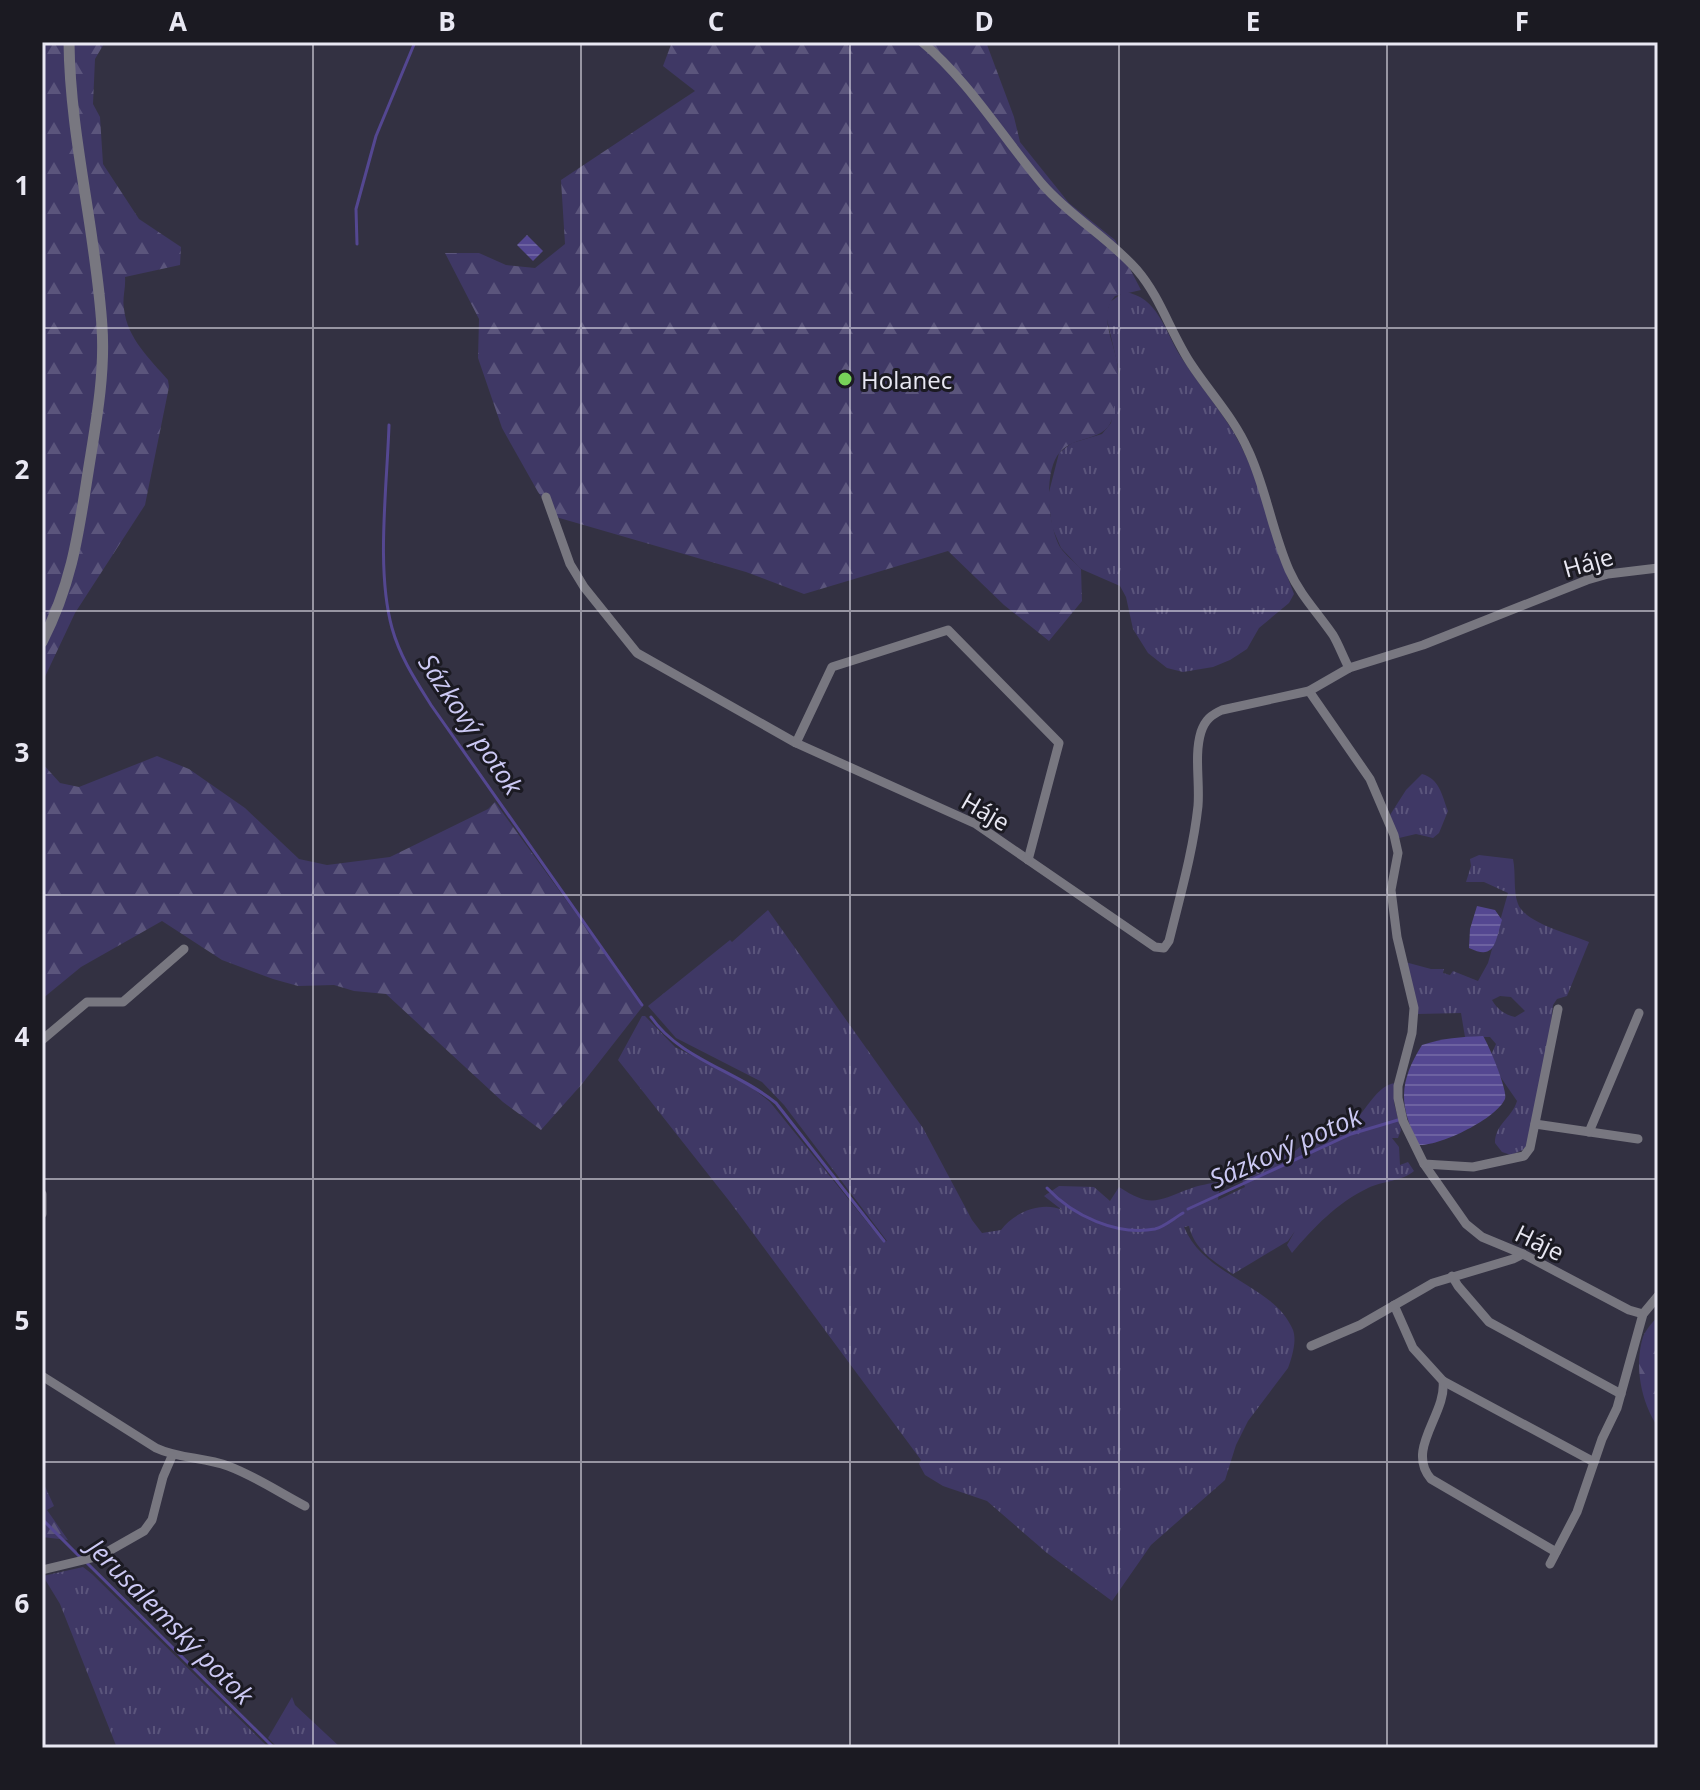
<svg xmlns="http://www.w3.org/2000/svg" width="1700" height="1790" viewBox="0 0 1700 1790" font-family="'Open Sans',sans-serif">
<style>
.grass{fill:url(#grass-tufts);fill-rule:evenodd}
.forest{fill:url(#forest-firs)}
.water{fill:url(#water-rules)}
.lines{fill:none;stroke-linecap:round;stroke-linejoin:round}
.stream{stroke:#544791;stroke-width:3}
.minor{stroke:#787780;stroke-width:9}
.tertiary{stroke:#787780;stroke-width:11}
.grid{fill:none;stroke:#e9e8f3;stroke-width:2;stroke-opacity:0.55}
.poi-dot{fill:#77d259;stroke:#1b1a22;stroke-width:3}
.labels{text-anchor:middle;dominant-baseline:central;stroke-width:6;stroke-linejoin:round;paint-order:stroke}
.poi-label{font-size:24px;fill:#e9e8f3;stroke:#1b1a22;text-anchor:start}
.street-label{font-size:24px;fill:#e9e8f3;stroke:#1b1a22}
.water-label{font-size:26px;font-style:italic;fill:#ccc9f4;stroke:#1b1a22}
.neatline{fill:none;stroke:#e9e8f3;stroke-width:3}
.grid-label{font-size:26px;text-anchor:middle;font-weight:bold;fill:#e9e8f3}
</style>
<defs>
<pattern id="grass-tufts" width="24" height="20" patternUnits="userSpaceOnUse" patternTransform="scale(2)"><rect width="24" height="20" fill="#3f3865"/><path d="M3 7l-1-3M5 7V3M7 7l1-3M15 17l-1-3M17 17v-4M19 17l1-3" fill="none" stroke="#5b557c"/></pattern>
<pattern id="forest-firs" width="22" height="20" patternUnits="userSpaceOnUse" patternTransform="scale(2)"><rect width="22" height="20" fill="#3f3865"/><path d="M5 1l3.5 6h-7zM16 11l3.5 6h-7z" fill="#5b557c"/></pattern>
<pattern id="water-rules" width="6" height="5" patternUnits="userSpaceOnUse" patternTransform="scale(2)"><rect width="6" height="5" fill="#544791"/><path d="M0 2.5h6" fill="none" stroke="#6d62a1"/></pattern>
</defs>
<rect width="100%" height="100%" fill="#333142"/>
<g class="grass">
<path d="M1124 292C1158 296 1165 332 1181 357 1200 387 1224 413 1240 444 1264 491 1274 545 1294 594L1289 603 1259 628 1247 649 1230 660 1213 667 1183 672 1167 668 1148 653 1133 629 1126 597 1120 586 1081 569 1061 548 1052 527 1048 496 1059 453 1072 443 1102 434 1111 423 1119 371 1106 315 1110 302Z"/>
<path d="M1422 774C1440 779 1442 796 1448 811L1439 833 1433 838 1416 834 1399 838 1390 815 1406 790Z"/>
<path d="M1479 855 1513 859C1516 873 1513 891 1518 904 1525 923 1571 934 1589 942L1567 996 1557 999 1553 1005 1549 1043 1529 1141 1525 1149 1511 1155 1502 1152 1495 1143C1495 1124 1512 1118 1517 1101L1495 1069 1491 1055 1496 1044 1490 1037H1465L1461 1013 1418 1014 1405 962 1431 969H1444L1443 973 1450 975 1453 971 1478 981 1488 963 1508 893 1484 882H1466L1471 866 1470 859ZM1500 996 1511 997 1525 1011 1515 1017C1505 1015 1497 1009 1492 1000Z"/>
<path d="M768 910 923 1128 972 1220 982 1233 1001 1230C1014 1212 1042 1201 1062 1210L1044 1196 1059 1186 1094 1187 1110 1201 1119 1187C1151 1208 1157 1201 1189 1189 1198 1185 1210 1184 1220 1181L1218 1200 1245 1187 1238 1170C1251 1152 1274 1151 1295 1151L1321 1129 1325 1140C1334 1135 1345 1130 1353 1123 1366 1111 1376 1086 1395 1083L1394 1103 1401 1130 1398 1138H1392L1399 1147 1400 1165 1408 1162 1414 1171C1403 1181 1382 1181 1368 1188 1337 1203 1314 1227 1292 1253L1287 1245 1295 1231 1288 1241 1233 1274C1214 1262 1194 1249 1189 1226L1184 1227C1205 1278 1274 1284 1293 1330 1297 1341 1292 1357 1288 1368L1248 1421 1236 1445 1225 1480 1151 1545 1112 1601 1047 1553 987 1501 943 1486 925 1475 919 1464 921 1460 730 1202 618 1060 642 1016H645L675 1047 745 1082 770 1102 883 1242 887 1241 784 1105 762 1082 676 1038 648 1006 730 940 732 942Z"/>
<polygon points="83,1567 92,1574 269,1748 117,1748 60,1604 43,1576"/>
<polygon points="292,1697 295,1705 341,1748 278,1748 268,1738"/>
</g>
<g class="forest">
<path d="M42 42H105L95 59 93 104 100 117 103 164 139 219 181 247 180 265 125 277C126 288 122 298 124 309 127 338 150 359 168 380L169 387 145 505 75 613 42 683Z"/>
<path d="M672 42H986L1014 117 1020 142 1069 203 1115 240 1141 290 1115 296C1096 318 1118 347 1118 372 1119 387 1115 401 1113 415 1108 443 1076 434 1060 452 1043 471 1048 526 1060 547 1065 555 1075 562 1081 569L1082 601 1049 641 1004 605 948 551 804 594 746 572 556 517 538 492 502 428 478 358 479 319 445 253H479L506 265 535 268 565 244 561 180 695 91 663 66Z"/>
<polygon points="157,756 189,769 245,808 299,859 327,865 390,857 488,809 495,802 643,1006 582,1084 541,1130 503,1102 386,994 354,991 334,985 298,986 273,979 222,960 162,921 81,967 42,999 42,763 60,783 79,787"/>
<path d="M1658 1316V1427C1641 1402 1634 1366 1643 1337 1646 1329 1653 1322 1658 1316Z"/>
<polygon points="42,1480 54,1506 47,1510 68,1540 42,1537"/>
</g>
<g class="water">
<polygon points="527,235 543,251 533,261 517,245"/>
<path d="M1477 906 1495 910 1502 920C1495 941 1496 961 1469 948L1470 929Z"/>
<path d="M1483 1036C1488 1043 1508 1091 1505 1099 1496 1119 1440 1146 1419 1145 1399 1107 1398 1083 1422 1045 1443 1038 1461 1037 1483 1036Z"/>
</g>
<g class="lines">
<g class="stream">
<polyline points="357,244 356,209 376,136 415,42"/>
<path d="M389 425C387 487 376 570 392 628 400 657 416 681 431 705L642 1005"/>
<path d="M651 1017C680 1059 737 1071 776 1103L884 1241"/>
<path d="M1047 1188C1073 1216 1117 1236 1155 1229 1164 1227 1174 1218 1183 1213"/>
<polyline points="1188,1209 1351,1134 1398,1120"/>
<polyline points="42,1519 80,1557"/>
<polyline points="86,1562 274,1748"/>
</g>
<g class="minor">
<path d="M922 42C969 81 1003 138 1043 185 1071 217 1109 238 1137 270 1161 298 1171 334 1191 364 1210 393 1234 418 1248 450 1266 488 1272 531 1289 570 1300 595 1318 613 1333 635 1339 645 1343 657 1349 668"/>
<path d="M546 497 570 564 584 587 637 653 796 743 976 824 1155 947 1164 948 1169 941C1180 896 1193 852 1198 806 1200 782 1194 755 1201 732 1205 720 1211 715 1222 710L1309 691 1349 668 1423 645 1587 580 1608 574 1658 568"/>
<polyline points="1309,691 1370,779 1394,835 1398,853 1391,890 1397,937 1414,1008 1412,1033 1398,1086 1398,1098 1403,1121 1424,1164 1466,1224 1482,1237 1523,1254 1629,1310 1643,1314"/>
<polyline points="796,743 832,667 948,630 1059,743 1028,860"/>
<polyline points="42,1040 87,1002 123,1002 184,949"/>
<polyline points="1535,1124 1638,1139"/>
<polyline points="1589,1132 1639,1013"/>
<polyline points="1424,1164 1473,1167 1524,1156 1530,1148 1558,1009"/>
<polyline points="42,1194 42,1214"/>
<polyline points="1452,1276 1458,1286 1489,1322 1621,1394"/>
<path d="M1394 1305 1413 1348 1443 1381C1447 1414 1405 1449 1431 1479L1556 1552"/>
<polyline points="1311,1346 1360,1325 1433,1283 1513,1259 1523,1254"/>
<path d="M42 1376 156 1448C179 1459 204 1457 228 1466 255 1476 280 1493 305 1506"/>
<polyline points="1443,1381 1594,1462"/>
<polyline points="1550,1564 1577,1512 1602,1439 1617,1408 1643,1314 1658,1296"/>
<polyline points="42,1570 100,1556 144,1531 152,1520 163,1477 172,1456"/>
</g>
<path class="tertiary" d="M42 642C74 579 79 528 90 460 97 417 105 371 102 327 96 231 70 138 69 42"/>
</g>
<path class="grid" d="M313 42V1748M581 42V1748M850 42V1748M1119 42V1748M1387 42V1748M42 328H1658M42 611H1658M42 895H1658M42 1179H1658M42 1462H1658"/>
<circle class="poi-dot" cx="845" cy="379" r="8"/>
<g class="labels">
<g class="poi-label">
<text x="861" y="379">Holanec</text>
</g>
<g class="street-label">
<text transform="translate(1588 562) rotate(-16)">Háje</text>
<text transform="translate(986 811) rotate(30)">Háje</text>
<text transform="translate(1540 1242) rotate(26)">Háje</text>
</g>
<g class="water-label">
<text transform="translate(471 724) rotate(56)">Sázkový potok</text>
<text transform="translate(1285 1147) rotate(-24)">Sázkový potok</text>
<text transform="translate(171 1621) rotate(45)">Jerusalemský potok</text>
</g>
</g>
<rect width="1700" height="1790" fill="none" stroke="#1b1a22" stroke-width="88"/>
<rect x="44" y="44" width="1612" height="1702" class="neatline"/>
<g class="grid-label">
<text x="178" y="31">A</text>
<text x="447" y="31">B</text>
<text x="716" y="31">C</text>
<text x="984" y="31">D</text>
<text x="1253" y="31">E</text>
<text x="1522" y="31">F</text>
<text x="22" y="195">1</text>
<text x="22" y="479">2</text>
<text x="22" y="762">3</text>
<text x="22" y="1046">4</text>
<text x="22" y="1330">5</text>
<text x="22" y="1613">6</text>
</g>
</svg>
